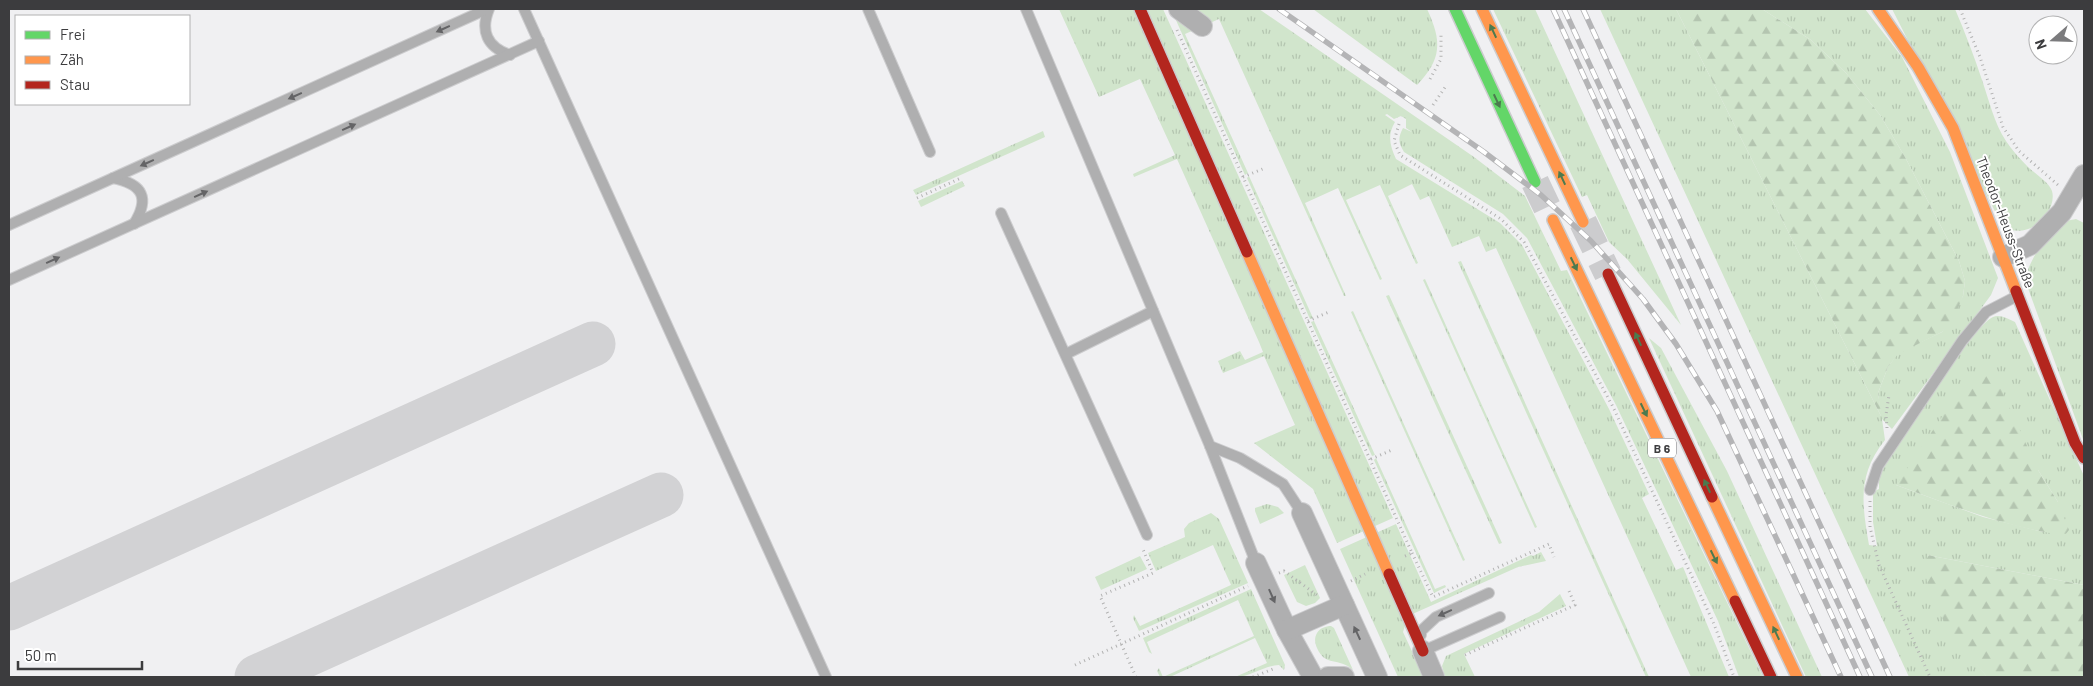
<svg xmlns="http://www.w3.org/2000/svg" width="2093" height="686" viewBox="0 0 2093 686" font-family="Barlow,sans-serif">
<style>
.grass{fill:url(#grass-tufts);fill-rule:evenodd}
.forest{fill:url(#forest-firs)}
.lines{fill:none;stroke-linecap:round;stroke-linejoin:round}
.taxiway{stroke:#d2d2d4;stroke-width:45}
.primary-tunnel{stroke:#ccccce;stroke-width:28;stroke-dasharray:28 14;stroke-linecap:butt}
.lane-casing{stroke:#ccccce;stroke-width:12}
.street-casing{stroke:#ccccce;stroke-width:22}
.fast-casing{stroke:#ccccce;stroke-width:14}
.slow-casing{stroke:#ccccce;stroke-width:14}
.jam-casing{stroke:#ccccce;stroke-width:14}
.path{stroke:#b2b2b2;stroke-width:3;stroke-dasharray:1 4;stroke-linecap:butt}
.lane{stroke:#afafb0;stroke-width:10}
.street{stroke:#afafb0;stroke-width:20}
.fast{stroke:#63d668;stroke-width:11}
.slow{stroke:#ff974d;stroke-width:11}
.jam{stroke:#b3261e;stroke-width:11}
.rail-casing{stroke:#b4b4b6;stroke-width:5.5}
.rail{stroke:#fff;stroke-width:4;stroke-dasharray:11;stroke-linecap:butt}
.oneway{fill:#646466}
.oneway2{fill:#4c7a4f}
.labels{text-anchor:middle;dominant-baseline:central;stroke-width:4;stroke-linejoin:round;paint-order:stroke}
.shield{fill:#fff;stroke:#767678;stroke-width:1}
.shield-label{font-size:12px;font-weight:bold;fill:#3c3c3e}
.street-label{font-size:14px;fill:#3c3c3e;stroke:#fff}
</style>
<defs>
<pattern id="grass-tufts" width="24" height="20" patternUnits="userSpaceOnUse" patternTransform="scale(1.25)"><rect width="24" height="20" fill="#d1e5cc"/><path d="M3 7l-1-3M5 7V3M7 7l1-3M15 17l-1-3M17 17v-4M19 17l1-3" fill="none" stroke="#b4c5b0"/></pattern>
<pattern id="forest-firs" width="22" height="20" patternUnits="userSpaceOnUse" patternTransform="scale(1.25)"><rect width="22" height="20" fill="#d1e5cc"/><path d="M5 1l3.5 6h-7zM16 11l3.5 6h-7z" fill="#b4c5b0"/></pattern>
</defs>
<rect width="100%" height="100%" fill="#f0f0f2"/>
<g class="grass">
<polygon points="1059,9 1163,9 1393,518 1337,543 1313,489 1254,443 1295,425 1264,356 1223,373 1218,361 1240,351 1245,360 1263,352 1259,342 1177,159 1134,177 1133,174 1175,155 1140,79 1099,97"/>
<path d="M1171 9H1259L1474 157 1525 196 1561 271 1567 270 1763 677H1739L1718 621 1616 405 1527 238 1503 214 1404 152C1398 142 1398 138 1403 128L1412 132 1406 128V119L1401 116 1394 119 1387 114 1385 115 1395 122C1387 135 1390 146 1396 159L1500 223 1522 245 1609 409 1649 494 1642 498 1676 570 1683 567 1729 677H1691L1496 248 1486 252 1479 236 1452 247 1429 196 1420 200 1412 184 1388 196 1418 263 1416 264 1380 185 1346 200 1382 279 1380 280 1338 188 1305 203 1346 296H1344L1219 19 1185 34 1248 173 1245 175Z"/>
<path d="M1313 9H1427C1442 41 1442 59 1417 85Z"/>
<polygon points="1493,9 1535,9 1681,325 1627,259 1609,242 1587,195 1582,197"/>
<path d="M1600 9H1676L1881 416 1878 393 1888 367 1898 353 1942 332 1963 296 1965 281 1959 261 1905 157 1880 115 1846 73 1811 40 1762 9H1865L1902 57 1950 152 1998 278 1991 295 1892 429 1882 419 1885 440C1857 475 1862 504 1869 545L1877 546 1873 522V492L1879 489V476C1892 452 1975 323 1993 317 2000 314 2008 319 2015 322L2084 476V585L1927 555 1956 638 1987 677H1909ZM2038 470 2058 502 2043 532 1983 517 1896 485Z"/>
<path d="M1892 9H1955C1965 32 1974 56 1982 80 1989 100 1994 123 2006 141 2012 150 2020 159 2028 167 2035 174 2049 182 2052 191 2058 212 2027 244 2002 225Z"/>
<polygon points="1043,131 1045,137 916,195 913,190"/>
<polygon points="1249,176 1313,318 1310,319 1247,178"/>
<polygon points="962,181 965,186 921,207 918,201"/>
<path d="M2076 219 2084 223V442L2025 280C2028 263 2046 234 2060 223 2064 221 2071 220 2076 219Z"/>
<polygon points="1461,261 1649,677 1646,677 1458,262"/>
<polygon points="1425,279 1537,527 1535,528 1423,280"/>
<polygon points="1389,295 1502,543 1499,544 1386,296"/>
<polygon points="1353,311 1465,560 1463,561 1351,312"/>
<polygon points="1314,321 1375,455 1372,456 1311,322"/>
<polygon points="1649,338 1661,348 1727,471 1822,677 1806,677"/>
<polygon points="1376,458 1435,589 1445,585 1446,587 1434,593 1374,460"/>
<polygon points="1267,504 1278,507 1284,513 1260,524 1255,511 1255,508"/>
<polygon points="1211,513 1219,519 1248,583 1139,631 1133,618 1134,615 1140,626 1231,585 1213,545 1156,571 1148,553 1185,537 1184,529 1189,523"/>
<polygon points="1396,524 1431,602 1531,555 1533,556 1541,552 1546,561 1518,567 1408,616 1403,632 1424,677 1398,677 1340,549"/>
<polygon points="1140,556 1147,569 1101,590 1095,577"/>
<polygon points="1305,565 1320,598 1315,603 1306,606 1297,602 1284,575"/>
<path d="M1251 589 1285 665 1284 670 1279 665C1263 666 1251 677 1235 677L1267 663 1255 638 1170 677H1160L1157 671 1159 668 1163 677 1254 636 1238 600 1147 642 1152 654 1149 652 1143 638Z"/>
<polygon points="1560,594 1566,606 1464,654 1475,677 1445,677 1442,666 1446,656 1539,612"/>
<path d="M1331 626 1334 628 1353 670C1339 657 1325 667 1317 648 1315 643 1314 638 1317 633 1320 628 1326 626 1331 626Z"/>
</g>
<g class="forest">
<polygon points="1676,9 1762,9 1811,40 1846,73 1880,115 1905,157 1959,261 1965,281 1963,296 1954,318 1942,332 1898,354 1888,367 1878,393 1882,418"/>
<path d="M1974 374H1987L1998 382 2038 470 2058 502 2069 530 2065 535C2006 528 1951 505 1896 485L1962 387Z"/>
<path d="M1927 555 2084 585V677H1987C1964 650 1935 617 1927 582 1925 574 1927 564 1927 555Z"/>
</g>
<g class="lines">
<g class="taxiway">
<polyline points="9,608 593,344"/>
<polyline points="257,677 661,495"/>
</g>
<g class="primary-tunnel">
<polyline points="1535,182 1553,220"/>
<polyline points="1583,222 1608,274"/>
</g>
<g class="lane-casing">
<g id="lane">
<path d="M489 9C480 31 487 47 510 55"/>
<polyline points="524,9 826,677"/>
<polyline points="868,9 930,152"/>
<polyline points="1026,9 1210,446 1240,458 1283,484 1302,513"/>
<path d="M113 178C143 184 150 198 134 224"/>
<polyline points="1001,213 1147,535"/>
<polyline points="9,225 487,9"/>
<polyline points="9,280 539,41"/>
<polyline points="1066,354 1153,311"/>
<polyline points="1210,446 1256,563"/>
<polyline points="1870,490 1878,466 1962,341 1986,312 2017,296"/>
<polyline points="1421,635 1421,631 1436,617 1489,593"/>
<polyline points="1423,651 1500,617"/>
</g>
</g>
<g class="street-casing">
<g id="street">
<polyline points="1179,9 1202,26"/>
<polyline points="2003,257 2030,245 2062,212 2084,175"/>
<polyline points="1302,513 1377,677"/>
<polyline points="1256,563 1287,630 1313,677"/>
<polyline points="1287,630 1344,605"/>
<polyline points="1423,651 1434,677"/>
<polyline points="1328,677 1344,677"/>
</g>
</g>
<g class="fast-casing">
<polyline id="fast" points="1455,9 1535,182"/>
</g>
<g class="slow-casing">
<g id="slow">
<polyline points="1482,9 1583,222"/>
<polyline points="1878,9 1918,67 1953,128 2016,291"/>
<polyline points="1553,220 1735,601"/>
<polyline points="1247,252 1389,574"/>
<polyline points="1712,497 1797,677"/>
</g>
</g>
<g class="jam-casing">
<g id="jam">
<polyline points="1140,9 1247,252"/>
<polyline points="1608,274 1712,497"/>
<polyline points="2016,291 2075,443 2084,458"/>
<polyline points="1389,574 1423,651"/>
<polyline points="1735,601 1771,677"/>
</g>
</g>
<g class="path">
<polyline points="1960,9 1980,57 2003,127 2019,151 2058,185"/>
<polyline points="1177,30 1412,553 1403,557"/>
<polyline points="1430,79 1441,59 1441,33"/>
<polyline points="1433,105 1446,86"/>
<polyline points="1399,124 1394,141 1400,155 1501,219 1524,242 1613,407 1714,624 1734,677"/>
<polyline points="1243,177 1265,168"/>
<polyline points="917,198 961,178"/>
<polyline points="1308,321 1329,312"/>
<polyline points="1887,428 1886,415 1889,395"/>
<polyline points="1371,459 1392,450"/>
<polyline points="1870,501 1870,527 1879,565 1930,677"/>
<polyline points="1412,553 1433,597 1549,544 1554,557"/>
<polyline points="1279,573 1284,571 1317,595 1320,594"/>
<polyline points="1351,581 1365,574"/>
<polyline points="1465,655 1575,605 1569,591"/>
<polyline points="1075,665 1248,586"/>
<polyline points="1136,677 1100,596 1153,573 1142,547"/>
<polyline points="1253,677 1273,669"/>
</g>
<use href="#lane" class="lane"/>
<use href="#street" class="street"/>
<use href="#fast" class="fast"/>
<use href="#slow" class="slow"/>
<use href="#jam" class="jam"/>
<g class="rail-casing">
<g id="rail">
<polyline points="1279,9 1484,152 1541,195 1591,241 1643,299 1676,344 1717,411 1841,677"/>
<polyline points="1553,9 1860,677"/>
<polyline points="1564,9 1872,677"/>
<polyline points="1583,9 1890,677"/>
</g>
</g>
<use href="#rail" class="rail"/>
</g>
<defs><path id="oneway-solid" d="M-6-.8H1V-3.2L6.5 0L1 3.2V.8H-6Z" transform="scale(1.25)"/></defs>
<g class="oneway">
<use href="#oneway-solid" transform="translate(443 29) rotate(156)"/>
<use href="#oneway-solid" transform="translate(295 96) rotate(156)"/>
<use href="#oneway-solid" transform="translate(349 127) rotate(-24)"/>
<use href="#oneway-solid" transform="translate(147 163) rotate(156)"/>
<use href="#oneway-solid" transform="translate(201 194) rotate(-24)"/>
<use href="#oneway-solid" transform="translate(53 260) rotate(-24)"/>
<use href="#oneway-solid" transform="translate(1272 596) rotate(66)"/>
<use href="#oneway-solid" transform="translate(1445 613) rotate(156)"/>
<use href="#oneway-solid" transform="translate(1357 633) rotate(-115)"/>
</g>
<g class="oneway2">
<use href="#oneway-solid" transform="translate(1493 31) rotate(-115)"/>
<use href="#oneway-solid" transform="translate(1497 101) rotate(65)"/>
<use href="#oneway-solid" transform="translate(1562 178) rotate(-115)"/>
<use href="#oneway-solid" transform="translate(1574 264) rotate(64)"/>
<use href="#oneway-solid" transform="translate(1638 339) rotate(-115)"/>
<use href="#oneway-solid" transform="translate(1644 410) rotate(64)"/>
<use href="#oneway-solid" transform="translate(1707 486) rotate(-115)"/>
<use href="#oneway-solid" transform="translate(1714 557) rotate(64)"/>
<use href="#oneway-solid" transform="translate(1776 633) rotate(-115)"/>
</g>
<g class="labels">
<rect class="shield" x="1648" y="438.5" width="28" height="19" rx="4"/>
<g class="shield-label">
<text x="1662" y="448">B 6</text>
</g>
<g class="street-label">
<text transform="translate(2006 222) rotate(69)">Theodor-Heuss-Straße</text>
</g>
</g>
<rect width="2093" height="686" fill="none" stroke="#3c3c3e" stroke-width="20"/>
<rect x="15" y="15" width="175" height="90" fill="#ffffff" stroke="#b1b1b2"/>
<rect x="25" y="31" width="25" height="8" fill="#63d668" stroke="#b1b1b2"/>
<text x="60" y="40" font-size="15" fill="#3c3c3e">Frei</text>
<rect x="25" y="56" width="25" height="8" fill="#ff974d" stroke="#b1b1b2"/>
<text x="60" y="65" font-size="15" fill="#3c3c3e">Zäh</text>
<rect x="25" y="81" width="25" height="8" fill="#b3261e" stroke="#b1b1b2"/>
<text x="60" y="90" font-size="15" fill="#3c3c3e">Stau</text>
<g transform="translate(2053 40) rotate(250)"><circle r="24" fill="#ffffff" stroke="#b1b1b2"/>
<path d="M0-4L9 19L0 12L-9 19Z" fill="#7b7b7d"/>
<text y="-8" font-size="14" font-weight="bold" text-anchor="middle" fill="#3c3c3e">N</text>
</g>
<path d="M18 661v8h124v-8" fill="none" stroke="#3c3c3e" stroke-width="2.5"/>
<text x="25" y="661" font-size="15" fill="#3c3c3e" stroke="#ffffff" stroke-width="4" paint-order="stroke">50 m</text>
</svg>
